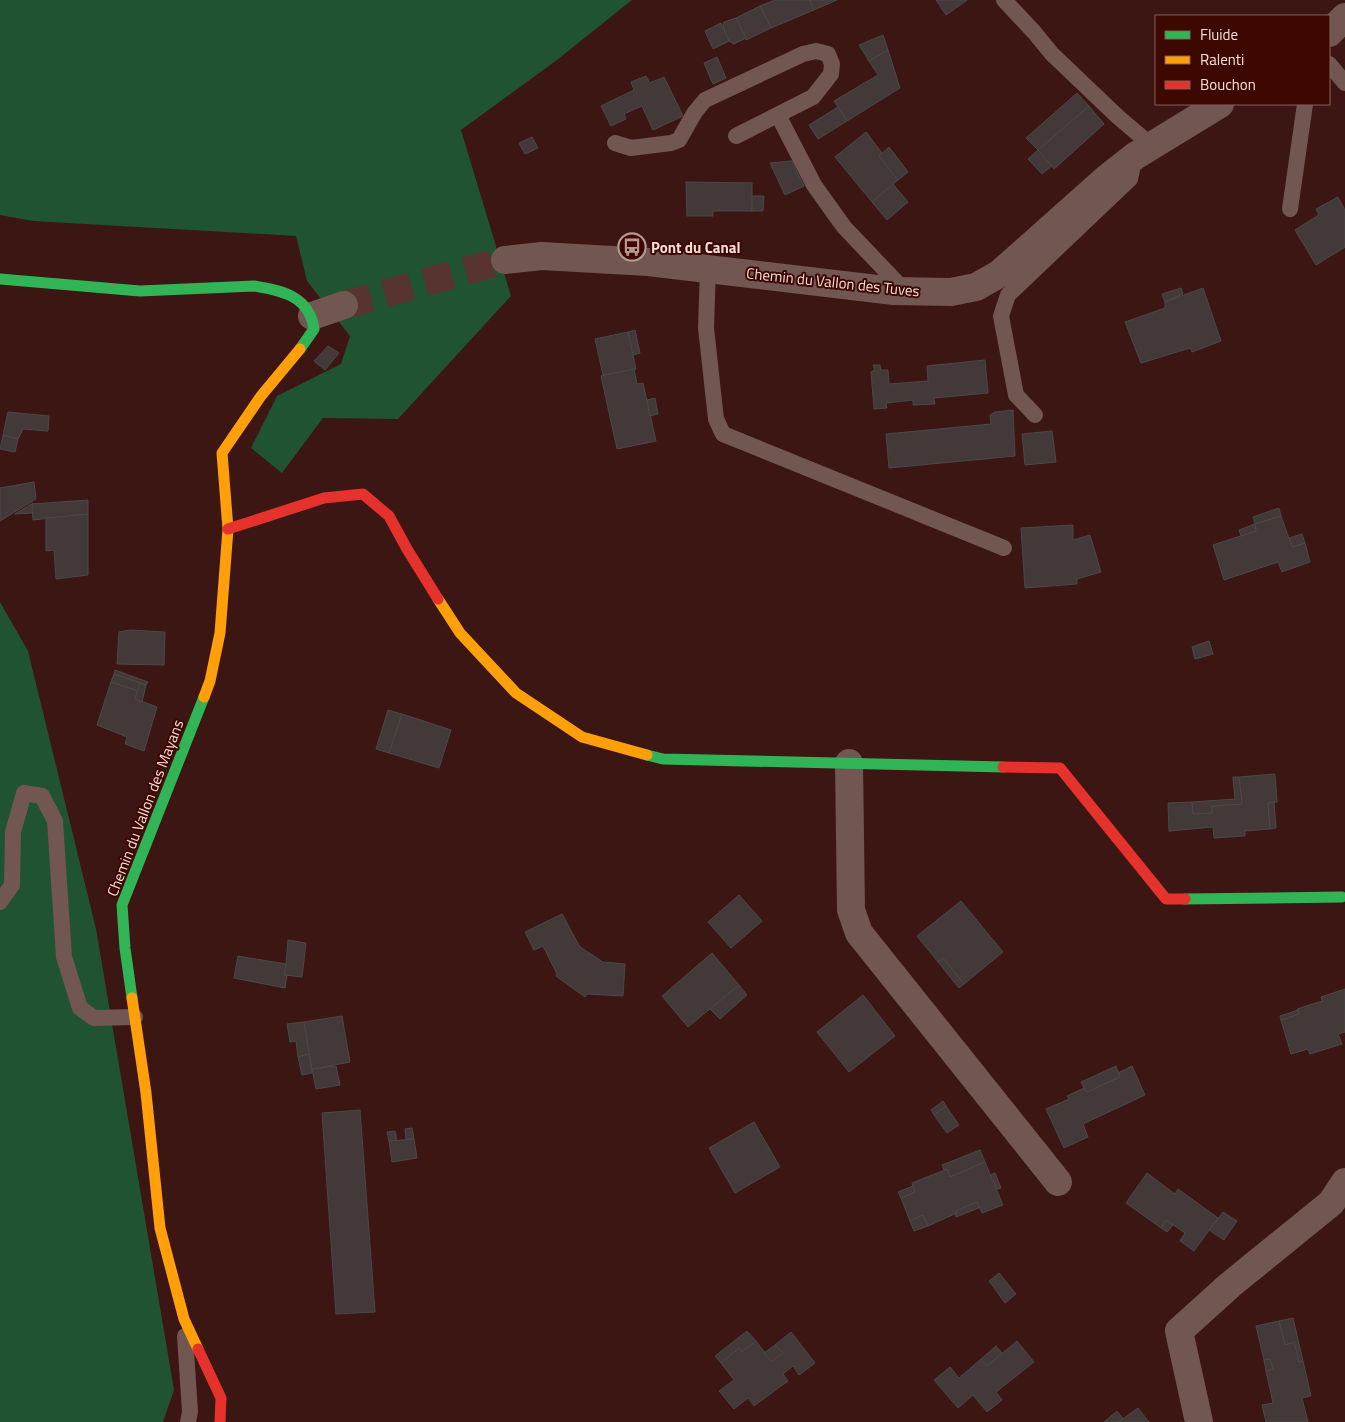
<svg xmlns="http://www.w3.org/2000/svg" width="1345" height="1422" viewBox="0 0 1345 1422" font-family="'Titillium Web',sans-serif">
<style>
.green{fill:#205331}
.building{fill:#423938;stroke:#4b494a}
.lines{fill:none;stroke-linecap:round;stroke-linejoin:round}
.street-tunnel{stroke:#583430;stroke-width:28;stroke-dasharray:28 14;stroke-linecap:butt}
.lane{stroke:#725651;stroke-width:16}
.street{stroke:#725651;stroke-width:28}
.fast{stroke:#30b455;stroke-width:11}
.slow{stroke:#ff9f0a;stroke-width:11}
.jam{stroke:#e5322d;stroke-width:11}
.labels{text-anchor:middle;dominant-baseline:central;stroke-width:4;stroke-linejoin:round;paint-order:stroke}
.poi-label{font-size:15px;font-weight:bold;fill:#f9dfd8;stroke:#3c0801;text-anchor:start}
.street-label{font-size:15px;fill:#f9dfd8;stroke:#3c0801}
</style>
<rect width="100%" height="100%" fill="#3c1612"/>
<g class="green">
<polygon points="0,0 632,0 557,60 461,130 511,296 398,419 323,418 282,473 251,448 277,396 341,364 350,336 307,281 296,236 33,221 0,215"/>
<polygon points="0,602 28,651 96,929 174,1390 163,1422 0,1422"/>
</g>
<g class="building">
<polygon points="775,0 810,0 814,10 771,28 760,6"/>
<polygon points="810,0 837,0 814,10"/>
<polygon points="936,0 967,0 946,15"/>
<polygon points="760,6 771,28 746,40 736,18"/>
<polygon points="736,18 746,38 734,44 729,41 723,27 724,22"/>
<polygon points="721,23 729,41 713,49 705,31"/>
<polygon points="883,35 888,50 869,61 859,45"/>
<polygon points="888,50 900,88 847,121 834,101 878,75 869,61"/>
<polygon points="717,57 726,78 713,84 704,63"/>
<polygon points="646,76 650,83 664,77 683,116 653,130 642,106 624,114 626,119 611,126 601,106 634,90 631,82"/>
<polygon points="1077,93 1089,106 1038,150 1026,138"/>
<polygon points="1089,106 1104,124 1054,169 1038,150"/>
<polygon points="838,107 847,121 818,139 809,125"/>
<polygon points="866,132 882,153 879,156 898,180 872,202 835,157"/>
<polygon points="532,137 538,148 525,154 519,143"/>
<polygon points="889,147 908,172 898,180 879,156"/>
<polygon points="1038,150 1052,166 1042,174 1028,159"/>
<polygon points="792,161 804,186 785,195 770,163"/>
<polygon points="686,182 752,183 752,211 713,211 713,216 687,216"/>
<polygon points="893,184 908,202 887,220 872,202"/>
<polygon points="752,196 764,196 763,211 752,211"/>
<polygon points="1338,197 1345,210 1345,247 1316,265 1295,230 1319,215 1316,209"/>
<polygon points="1181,288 1183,294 1165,302 1162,294"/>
<polygon points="1203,288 1221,341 1192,352 1190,348 1141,363 1125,322 1165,308 1165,302"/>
<polygon points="635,330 640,353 633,355 628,332"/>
<polygon points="628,332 636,369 603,375 595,339"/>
<polygon points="328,346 339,353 325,370 314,361"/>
<polygon points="985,360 988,393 934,398 935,404 913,405 913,400 886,403 887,408 874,409 871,372 875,370 873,365 880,365 881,370 888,370 889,384 928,381 927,366"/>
<polygon points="634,369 637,384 643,383 656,441 617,449 601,376"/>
<polygon points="655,398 658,414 650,416 647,400"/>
<polygon points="1013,410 1015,456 889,468 886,434 991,424 990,415 995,412"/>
<polygon points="8,412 49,416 48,431 23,429 18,439 3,435"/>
<polygon points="1052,431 1056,462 1025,465 1022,434"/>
<polygon points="3,435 18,439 15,452 0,449"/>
<polygon points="34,482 36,499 0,521 0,488"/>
<polygon points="88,500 88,514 33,520 32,504"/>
<polygon points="33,503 32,513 15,514"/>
<polygon points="1279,508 1281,516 1255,524 1253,517"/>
<polygon points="88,514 88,575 56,579 54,550 46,551 46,518"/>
<polygon points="1281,516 1292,547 1305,543 1310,562 1282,572 1278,562 1224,580 1213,545 1256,531 1255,524"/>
<polygon points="1255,524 1256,531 1241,536 1239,530"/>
<polygon points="1073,525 1073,540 1090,535 1101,572 1077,579 1077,584 1025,588 1021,528"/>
<polygon points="1302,534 1305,543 1292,547 1289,538"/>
<polygon points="130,630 165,632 164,665 117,664 119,632"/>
<polygon points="1209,641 1213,654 1195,659 1192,647"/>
<polygon points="115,670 148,682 146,685 140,683 114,674"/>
<polygon points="114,674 140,683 138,691 111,682"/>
<polygon points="111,682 138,691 135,699 157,707 144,751 125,744 127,737 97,725"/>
<polygon points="140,683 146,685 142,702 135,699"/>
<polygon points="388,710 402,714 389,753 376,749"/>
<polygon points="402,714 451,730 439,768 389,753"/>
<polygon points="1275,774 1277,802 1268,803 1270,829 1245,831 1245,836 1214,838 1213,827 1169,831 1168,803 1192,802 1193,814 1212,813 1212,806 1242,804 1239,777"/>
<polygon points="1233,777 1239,777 1242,804 1212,806 1212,813 1193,814 1192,802 1235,799"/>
<polygon points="1274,802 1276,828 1270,829 1268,803"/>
<polygon points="739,895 762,921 731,948 708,922"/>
<polygon points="961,901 1003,952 964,984 943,958 938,962 917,936"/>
<polygon points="562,914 580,947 603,962 625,964 623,996 587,994 585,997 556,976 557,974 543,946 534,950 525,932"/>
<polygon points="288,940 306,943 302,977 284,975 286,964"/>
<polygon points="712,953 739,985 688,1027 662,996"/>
<polygon points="238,956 286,964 284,975 287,975 285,988 234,978"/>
<polygon points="943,958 964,984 959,988 938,962"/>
<polygon points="739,985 747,995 720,1019 710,1009"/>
<polygon points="1345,989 1345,1032 1338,1034 1342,1044 1310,1054 1308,1049 1291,1054 1281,1020 1299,1014 1297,1009 1322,1001 1321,997"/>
<polygon points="863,995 895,1036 849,1072 817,1032"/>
<polygon points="1298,1010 1299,1014 1281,1020 1280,1016"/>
<polygon points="342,1016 350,1062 312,1069 304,1022"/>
<polygon points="304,1022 309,1054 298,1057 296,1041 290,1042 287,1024"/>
<polygon points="309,1054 312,1073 302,1075 298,1057"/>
<polygon points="336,1066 340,1085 316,1089 312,1069"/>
<polygon points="1116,1066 1120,1077 1087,1092 1084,1088 1081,1082"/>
<polygon points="1132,1066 1145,1095 1083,1124 1088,1137 1064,1148 1046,1109 1069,1099 1067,1096 1084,1088 1087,1092 1120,1077 1118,1073"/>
<polygon points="943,1101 946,1106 934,1115 931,1110"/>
<polygon points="946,1106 959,1125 947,1133 934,1115"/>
<polygon points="360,1110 375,1312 336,1314 322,1113"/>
<polygon points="754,1122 780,1167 735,1193 709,1148"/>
<polygon points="412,1128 414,1139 406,1139 405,1129"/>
<polygon points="395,1131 397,1141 389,1141 387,1132"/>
<polygon points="414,1139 417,1158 392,1162 389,1141"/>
<polygon points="980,1150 985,1162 950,1177 947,1169 944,1170 942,1165"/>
<polygon points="985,1162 1003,1205 982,1213 977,1202 956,1211 957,1213 928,1226 923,1215 910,1221 901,1198 915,1192 912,1183 947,1169 950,1177"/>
<polygon points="995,1173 1001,1188 997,1189 990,1175"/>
<polygon points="1147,1173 1175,1194 1178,1189 1218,1218 1194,1251 1180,1241 1185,1233 1166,1220 1161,1228 1126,1203"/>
<polygon points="913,1186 915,1192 901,1198 898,1192"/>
<polygon points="977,1202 979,1208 956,1217 955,1214 957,1213 956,1211"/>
<polygon points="1223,1212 1237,1221 1224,1240 1209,1230"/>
<polygon points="923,1215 928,1226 914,1231 910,1221"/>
<polygon points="1166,1220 1173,1225 1167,1232 1161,1228"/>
<polygon points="999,1273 1016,1294 1005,1303 989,1281"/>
<polygon points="1293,1318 1303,1361 1299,1362 1294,1342 1285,1345 1279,1321"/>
<polygon points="1279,1321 1285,1345 1294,1342 1299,1362 1303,1361 1311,1396 1302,1398 1308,1422 1266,1422 1262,1405 1273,1403 1266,1371 1273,1369 1270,1359 1264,1360 1256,1326"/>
<polygon points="747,1331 756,1341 742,1352 739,1348 721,1363 715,1356"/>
<polygon points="791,1332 815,1363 799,1375 793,1366 783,1374 788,1381 754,1406 748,1398 734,1409 719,1391 734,1380 721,1363 739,1348 742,1352 756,1341 772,1362 783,1353 775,1345"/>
<polygon points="1017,1341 1034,1362 996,1392 1002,1400 987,1412 973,1395 958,1408 934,1380 950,1367 959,1378 981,1359 987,1366"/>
<polygon points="775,1345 783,1353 772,1362 764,1353"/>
<polygon points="996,1346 1002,1353 987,1366 981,1359"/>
<polygon points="1270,1359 1273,1369 1266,1371 1264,1360"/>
<polygon points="1138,1408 1149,1422 1119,1422 1123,1419"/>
<polygon points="1117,1411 1123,1419 1119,1422 1104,1422"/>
</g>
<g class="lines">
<polyline class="street-tunnel" points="344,305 505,260"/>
<g class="lane">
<polyline points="1004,0 1034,32 1052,54 1117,116 1151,145"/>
<polyline points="1329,64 1345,83"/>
<polyline points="778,115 814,185 844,227 905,291"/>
<polyline points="615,143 631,148 671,143 679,140 695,112 705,100 803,54 816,51 828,54 832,64 831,74 813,97 736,136"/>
<polyline points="1290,209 1305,104"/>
<polyline points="708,268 706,328 716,419 723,434 1004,548"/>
<polyline points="1035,415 1016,395 1001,316 1008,295 1130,179 1135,156"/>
<polyline points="0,902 12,885 13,832 24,793 42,796 55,821 64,957 80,1008 94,1018 135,1017"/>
<polyline points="185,1336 190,1412 188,1422"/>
</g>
<g class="street">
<polyline points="1329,33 1345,17"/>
<polyline points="505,260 542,256 648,262 894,291 951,292 976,287 999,274 1107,178 1135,156 1220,104"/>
<polyline points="312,316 344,305"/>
<polyline points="849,763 851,910 859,933 1058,1182"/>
<polyline points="1199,1422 1179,1331 1230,1285 1331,1203 1345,1182"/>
</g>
<g class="fast">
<path d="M0 279 140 291 254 286C283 291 309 296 314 329L300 349"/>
<polyline points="647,755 663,759 1003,767"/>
<polyline points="1185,899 1342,897"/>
<polyline points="132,998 125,948 122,905 204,697"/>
</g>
<g class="slow">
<polyline points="438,599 460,633 516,693 582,737 647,755"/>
<polyline points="204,697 210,681 220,633 228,529 222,453 261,396 300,349"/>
<polyline points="132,998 146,1093 160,1228 184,1319 198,1349"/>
</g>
<g class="jam">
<polyline points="228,529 324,498 363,494 389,516 407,549 438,599"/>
<polyline points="1003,767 1060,768 1166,899 1185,899"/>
<polyline points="198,1349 221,1398 220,1422"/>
</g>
</g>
<defs>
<g id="bus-ring" transform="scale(1.4375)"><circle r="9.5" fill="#3c0801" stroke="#b79993" stroke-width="1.5"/><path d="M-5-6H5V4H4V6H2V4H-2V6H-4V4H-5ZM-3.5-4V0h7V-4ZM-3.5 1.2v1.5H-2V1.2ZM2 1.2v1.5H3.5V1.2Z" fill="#b79993"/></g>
</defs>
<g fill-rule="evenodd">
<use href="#bus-ring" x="632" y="247"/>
</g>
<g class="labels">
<g class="poi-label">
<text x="651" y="247">Pont du Canal</text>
</g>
<g class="street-label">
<text transform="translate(833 282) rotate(6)">Chemin du Vallon des Tuves</text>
<text transform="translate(145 808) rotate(-69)">Chemin du Vallon des Mayans</text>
</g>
</g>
<rect x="1155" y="15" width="175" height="90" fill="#3c0801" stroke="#885e57"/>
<rect x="1165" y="31" width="25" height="8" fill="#30b455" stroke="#885e57"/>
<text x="1200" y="40" font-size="15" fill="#f9dfd8">Fluide</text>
<rect x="1165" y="56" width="25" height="8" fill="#ff9f0a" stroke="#885e57"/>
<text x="1200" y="65" font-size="15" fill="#f9dfd8">Ralenti</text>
<rect x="1165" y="81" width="25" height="8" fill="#e5322d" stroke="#885e57"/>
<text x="1200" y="90" font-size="15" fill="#f9dfd8">Bouchon</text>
</svg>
